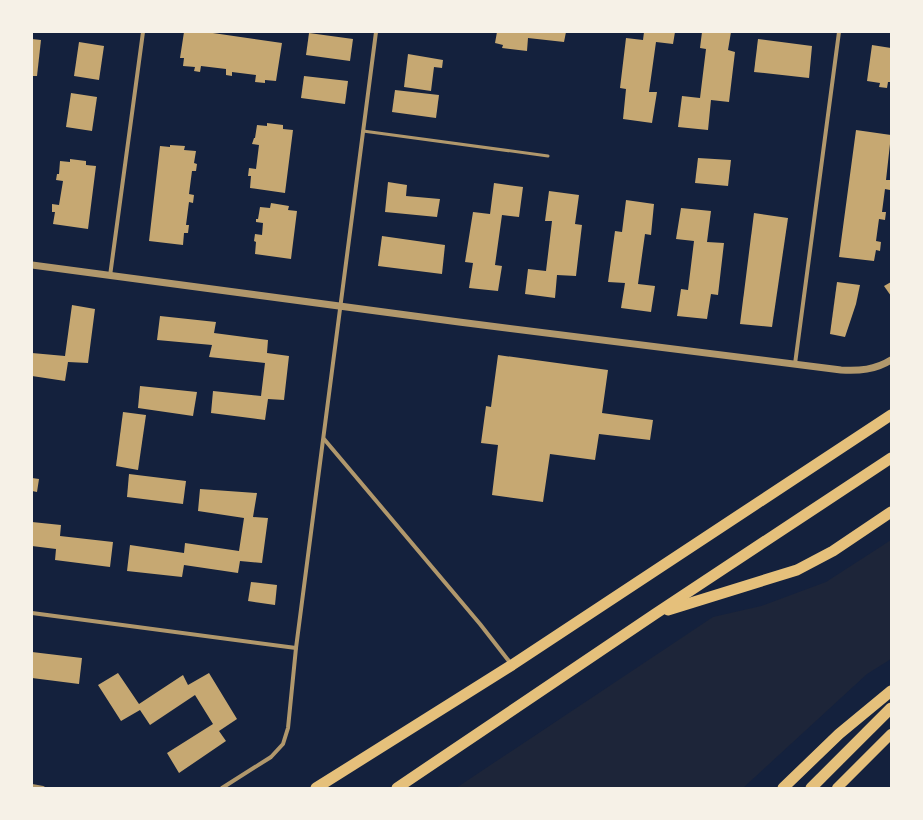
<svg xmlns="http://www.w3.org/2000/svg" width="923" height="820" viewBox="0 0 923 820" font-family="Karla,sans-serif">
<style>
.green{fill:#1d2539}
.building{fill:#c6a872}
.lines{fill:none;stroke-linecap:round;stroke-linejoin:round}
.service{stroke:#b1986c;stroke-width:3}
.minor{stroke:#b1986c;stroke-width:4}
.tertiary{stroke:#b1986c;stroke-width:7}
.primary{stroke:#e5c07b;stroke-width:10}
.trunk{stroke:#e5c07b;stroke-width:11}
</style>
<rect width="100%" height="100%" fill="#14213d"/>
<polygon class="green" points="891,540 891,659 867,674 743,788 456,788 713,617 761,606 826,582"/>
<g class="building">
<polygon points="184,32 206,32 282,43 276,81 265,80 265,83 255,82 256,75 232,72 232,76 226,75 226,69 201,66 200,72 194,71 195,67 183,66 184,58 180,58"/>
<polygon points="497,32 566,32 564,42 528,38 527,51 502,48 503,45 495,43"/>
<polygon points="644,32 675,32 673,44 656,42 649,92 657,92 652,123 623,119 626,89 620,88 626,38 643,40"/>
<polygon points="702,32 731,32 728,50 735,52 729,102 711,100 708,130 678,127 682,96 700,98 706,49 700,48"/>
<polygon points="309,33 353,39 350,61 306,55"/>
<polygon points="32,39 41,40 37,76 32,76"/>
<polygon points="758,39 812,46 809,78 754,72"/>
<polygon points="79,42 104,46 99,80 74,76"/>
<polygon points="872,45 891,48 891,82 888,82 887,88 879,87 880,83 867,81"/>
<polygon points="408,54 443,60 442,68 434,67 431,91 404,87"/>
<polygon points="304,76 348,81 345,104 301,98"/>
<polygon points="395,90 439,95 436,118 392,112"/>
<polygon points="71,93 97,97 92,131 66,127"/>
<polygon points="267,123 283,125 283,129 293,130 285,193 250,188 251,176 248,176 249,168 256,169 259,145 252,144 254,138 255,138 257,125 267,126"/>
<polygon points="856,130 891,135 886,180 891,180 890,190 885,189 882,212 886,212 885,220 879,219 876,241 881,242 880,251 876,250 874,261 839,257"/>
<polygon points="170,145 185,146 184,150 196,151 194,163 197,164 196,171 192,171 189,194 194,195 193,203 189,202 186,225 189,225 188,233 184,233 183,245 149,241 160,146 170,147"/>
<polygon points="698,158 731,160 728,186 695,183"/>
<polygon points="70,159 86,161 86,165 96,166 88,229 53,224 55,212 52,212 52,204 59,205 63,181 56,180 57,174 59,174 60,161 70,162"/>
<polygon points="388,182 407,185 406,196 440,199 437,217 385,212"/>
<polygon points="494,183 523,187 519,217 502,215 495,265 502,266 498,291 469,288 473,263 465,262 473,212 490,214"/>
<polygon points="549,191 579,195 575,224 582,225 576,276 557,275 555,298 525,294 528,269 546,271 552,221 545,221"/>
<polygon points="626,200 654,204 651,235 645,234 638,284 655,286 651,312 621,308 625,283 608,282 615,231 622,232"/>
<polygon points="271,203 289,206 288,210 297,211 291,259 255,254 256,242 254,241 255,234 262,235 263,223 256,222 256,219 258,219 260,207 270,208"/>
<polygon points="681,208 711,211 707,242 724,243 718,295 711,294 707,319 677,316 681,289 688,290 694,241 676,239"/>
<polygon points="754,213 788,218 772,327 740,324"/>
<polygon points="382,236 445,245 442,274 378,266"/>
<polygon points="837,282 860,285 856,304 845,337 830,334"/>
<polygon points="891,282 891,296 884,286"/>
<polygon points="72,305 95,309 88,363 68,362 65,381 32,376 32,353 65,356"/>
<polygon points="160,316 216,322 214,333 268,340 267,353 289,356 284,400 268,399 265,420 211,413 213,391 261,396 265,363 209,357 212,345 157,340"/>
<polygon points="498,355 608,370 602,413 653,420 650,440 599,434 595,460 550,454 543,502 492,495 498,445 481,443 486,406 491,407"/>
<polygon points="140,386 197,392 193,416 138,408"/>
<polygon points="123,412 146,415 138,470 116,466"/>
<polygon points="129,474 186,481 183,504 127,497"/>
<polygon points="32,478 39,479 37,492 32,491"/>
<polygon points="200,489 257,493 253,517 268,518 262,563 240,561 238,573 184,565 182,577 127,571 130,545 184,553 185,543 239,551 244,518 198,511"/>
<polygon points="32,522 61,525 60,536 113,542 110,567 55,560 56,549 32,546"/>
<polygon points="251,582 277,585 275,605 248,601"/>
<polygon points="32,652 82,658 79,684 32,678"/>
<polygon points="118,673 139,704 183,675 188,685 209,673 237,719 219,731 226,741 179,773 167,753 213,724 195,695 150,725 140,710 121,721 98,685"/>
</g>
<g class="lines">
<polyline class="service" points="363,131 548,156"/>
<g class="minor">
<polyline points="110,276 143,32"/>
<polyline points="795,364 839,32"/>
<polyline points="324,439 480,624 512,665"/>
<polyline points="32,613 296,648"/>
<polyline points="32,786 43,788"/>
<polyline points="222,788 271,757 283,744 288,728 296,648 376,32"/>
</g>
<path class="tertiary" d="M32 265 459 322 841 370C859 371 875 370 891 360"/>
<polyline class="primary" points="837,788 891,734"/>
<g class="trunk">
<polyline points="668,610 797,570 833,551 891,512"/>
<polyline points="316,788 512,665 891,415"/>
<polyline points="397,788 655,614 891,458"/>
<polyline points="783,788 839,734 891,691"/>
<polyline points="811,788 891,708"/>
</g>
</g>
<rect width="923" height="820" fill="none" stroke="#f6f1e7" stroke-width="66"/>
</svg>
